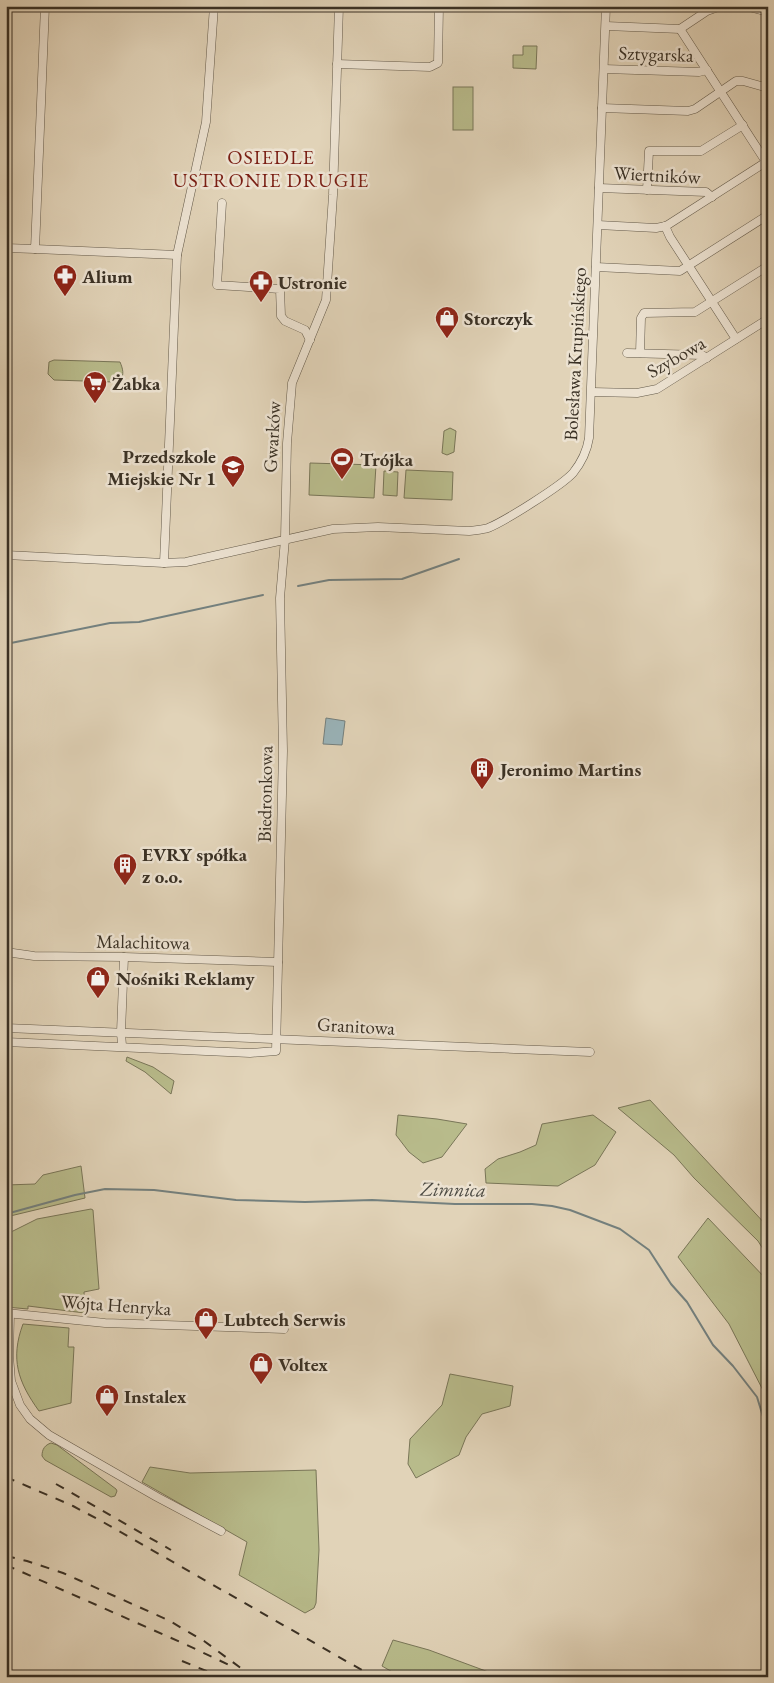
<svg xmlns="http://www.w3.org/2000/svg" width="774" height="1683" viewBox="0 0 774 1683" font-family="'EB Garamond',serif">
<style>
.green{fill:#b8bb8b;stroke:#797658}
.water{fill:#9ab4ba;stroke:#74807e}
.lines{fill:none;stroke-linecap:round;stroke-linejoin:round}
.stream{stroke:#74807e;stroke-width:2}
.street-casing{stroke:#645a4a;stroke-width:9}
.street{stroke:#ece2d1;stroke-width:8}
.rail{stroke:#3a3125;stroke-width:2;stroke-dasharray:9 9;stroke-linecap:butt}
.labels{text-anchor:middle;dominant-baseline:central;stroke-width:5;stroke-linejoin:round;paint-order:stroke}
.street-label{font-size:19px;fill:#3a3125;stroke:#ece2d1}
.poi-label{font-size:19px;font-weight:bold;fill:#3a3125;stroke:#ece2d1;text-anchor:start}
.neighbourhood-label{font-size:20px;letter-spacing:1px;fill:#7a1f14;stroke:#ece2d1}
.water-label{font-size:20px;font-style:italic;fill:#4d4b43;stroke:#ece2d1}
</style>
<rect width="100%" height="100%" fill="#e1d3b8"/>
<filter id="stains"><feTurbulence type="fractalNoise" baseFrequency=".004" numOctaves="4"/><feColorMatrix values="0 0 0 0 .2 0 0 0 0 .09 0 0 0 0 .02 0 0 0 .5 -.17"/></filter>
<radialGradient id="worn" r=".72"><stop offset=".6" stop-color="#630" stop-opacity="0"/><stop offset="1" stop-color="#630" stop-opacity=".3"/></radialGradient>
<g class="green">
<polygon points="523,46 537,46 536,69 513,68 513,55 523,55"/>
<rect x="453" y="87" width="20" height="43"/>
<path d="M54 360 120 362C123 369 124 374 121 380L114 382 54 380 48 374 49 362Z"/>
<polygon points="450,428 456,431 454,452 447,455 442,453 444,431"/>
<polygon points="310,463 376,465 374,498 309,495"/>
<polygon points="406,470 453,472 452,500 404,498"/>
<polygon points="384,471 398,472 397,496 383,495"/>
<polygon points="127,1057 153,1067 174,1081 171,1094 145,1072 126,1061"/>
<polygon points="650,1100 768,1227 768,1257 758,1241 694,1178 674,1155 618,1108"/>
<polygon points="398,1115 437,1119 467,1124 442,1157 423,1163 409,1152 396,1135"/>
<polygon points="593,1115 616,1132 595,1165 558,1186 486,1183 485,1169 498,1159 520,1152 536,1145 542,1124"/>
<polygon points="81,1166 85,1198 6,1217 6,1185 35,1184 43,1175"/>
<polygon points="91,1209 93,1210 99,1289 84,1292 85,1313 28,1306 28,1309 6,1307 6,1236 9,1233 37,1219"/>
<polygon points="708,1218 768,1281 768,1400 729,1324 678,1257"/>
<path d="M23 1324 69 1328 68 1347H74L71 1403 39 1411C18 1382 10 1359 23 1324Z"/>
<polygon points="450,1374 513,1386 510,1406 482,1414 466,1437 459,1455 416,1478 408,1464 410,1439 442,1405"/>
<path d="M51 1443 57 1445 116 1489 117 1491 115 1496 111 1497 45 1460 42 1456C42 1449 45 1445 51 1443Z"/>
<polygon points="150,1467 190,1473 316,1470 319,1550 316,1603 314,1608 305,1613 239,1575 247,1542 142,1482"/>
<polygon points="393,1640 429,1650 502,1677 401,1677 382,1666"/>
</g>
<polygon class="water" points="326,718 345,721 342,745 323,744"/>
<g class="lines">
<g class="stream">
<polyline points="298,586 329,580 402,579 459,559"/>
<polyline points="6,644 110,623 139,622 263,595"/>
<polyline points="6,1214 75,1195 105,1189 154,1190 236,1200 305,1202 372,1200 455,1204 532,1204 552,1206 570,1210 620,1229 649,1250 671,1284 687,1302 713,1345 733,1366 757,1397 765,1423 768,1455"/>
</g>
<g class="street-casing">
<g id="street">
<polyline points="745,6 768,12"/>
<polyline points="606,26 680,29 707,11 721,6"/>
<polyline points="680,29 768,165"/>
<polyline points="337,64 430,67 438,63 439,6"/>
<polyline points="604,69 699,72 707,70"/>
<polyline points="602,108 688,111 695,109 736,81 743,81 768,88"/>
<polyline points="599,188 706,192 712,197"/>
<polyline points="647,190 649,151 701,151 743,125"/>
<polyline points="222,203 217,285 280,289 281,316 285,321 305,330 310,340"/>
<polyline points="598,225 656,228 666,226 766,162"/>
<polyline points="665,226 670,237 736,339"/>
<polyline points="6,248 35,249 45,6"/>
<polyline points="35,249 177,255"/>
<polyline points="596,267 680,271 768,215"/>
<polyline points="627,353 702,355 707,358"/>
<polyline points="640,353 641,318 644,313 695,312 768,266"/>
<polyline points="592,392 637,393 657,389 768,319"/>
<path d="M6 555 164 563 186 562 333 529 378 527 469 531C475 530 482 530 488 528 505 521 561 486 573 473 581 463 587 451 589 438L606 6"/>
<polyline points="164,563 177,255 206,122 214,6"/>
<polyline points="6,952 34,956 124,957 278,962"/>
<polyline points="6,1028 590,1052"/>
<polyline points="6,1042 250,1053 276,1051 283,751 280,598 285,539 287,443 292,383 326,300 333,195 339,6"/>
<polyline points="122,1046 121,1032 124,957"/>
<polyline points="6,1313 105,1323 284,1329"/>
<polyline points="10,1313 9,1356 11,1381 20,1405 30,1419 49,1435 157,1497 221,1531"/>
</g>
</g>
<use href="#street" class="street"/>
<g class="rail">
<polyline points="6,1477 73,1506 103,1522 374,1677"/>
<polyline points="56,1484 171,1550"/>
<polyline points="6,1556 27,1561 63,1573 168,1620 204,1641 253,1677"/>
<polyline points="6,1565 187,1645 229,1665"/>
<polyline points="182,1661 221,1677"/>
</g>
</g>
<defs>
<g id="pharmacy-pin" transform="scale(1.25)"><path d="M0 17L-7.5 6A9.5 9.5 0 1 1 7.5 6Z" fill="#8f2418" stroke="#ece2d1"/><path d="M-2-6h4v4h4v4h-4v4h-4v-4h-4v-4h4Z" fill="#fff"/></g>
<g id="shop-pin" transform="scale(1.25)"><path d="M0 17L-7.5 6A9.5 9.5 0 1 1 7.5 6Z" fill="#8f2418" stroke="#ece2d1"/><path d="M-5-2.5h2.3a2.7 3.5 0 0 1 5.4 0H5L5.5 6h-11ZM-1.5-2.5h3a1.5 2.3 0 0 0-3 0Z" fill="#fff"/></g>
<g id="supermarket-pin" transform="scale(1.25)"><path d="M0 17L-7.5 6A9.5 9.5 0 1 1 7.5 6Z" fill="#8f2418" stroke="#ece2d1"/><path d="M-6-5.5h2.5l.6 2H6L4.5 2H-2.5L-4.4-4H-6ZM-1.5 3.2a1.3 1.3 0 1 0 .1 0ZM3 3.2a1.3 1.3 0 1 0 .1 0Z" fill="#fff"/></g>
<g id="stadium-pin" transform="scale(1.25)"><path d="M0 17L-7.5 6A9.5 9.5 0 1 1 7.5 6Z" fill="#8f2418" stroke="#ece2d1"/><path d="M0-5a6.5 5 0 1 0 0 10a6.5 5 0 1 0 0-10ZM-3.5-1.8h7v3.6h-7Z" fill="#fff"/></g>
<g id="school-pin" transform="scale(1.25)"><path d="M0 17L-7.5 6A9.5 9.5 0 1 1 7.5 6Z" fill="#8f2418" stroke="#ece2d1"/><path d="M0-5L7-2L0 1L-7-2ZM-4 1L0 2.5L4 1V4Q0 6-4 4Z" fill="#fff"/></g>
<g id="building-pin" transform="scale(1.25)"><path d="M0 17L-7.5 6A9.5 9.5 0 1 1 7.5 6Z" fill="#8f2418" stroke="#ece2d1"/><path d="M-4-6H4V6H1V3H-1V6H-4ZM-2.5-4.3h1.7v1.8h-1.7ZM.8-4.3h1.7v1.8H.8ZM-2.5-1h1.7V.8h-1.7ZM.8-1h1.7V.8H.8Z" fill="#fff"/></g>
</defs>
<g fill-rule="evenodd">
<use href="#pharmacy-pin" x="65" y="276"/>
<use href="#pharmacy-pin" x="261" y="282"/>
<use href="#shop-pin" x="447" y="318"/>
<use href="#supermarket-pin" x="95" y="383"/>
<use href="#stadium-pin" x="342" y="459"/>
<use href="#school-pin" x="233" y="467"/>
<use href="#building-pin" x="482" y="769"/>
<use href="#building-pin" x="125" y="865"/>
<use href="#shop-pin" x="98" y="978"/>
<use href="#shop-pin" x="206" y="1319"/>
<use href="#shop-pin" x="261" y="1364"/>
<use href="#shop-pin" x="107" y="1396"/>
</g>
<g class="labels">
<g class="street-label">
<text transform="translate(656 54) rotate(2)">Sztygarska</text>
<text transform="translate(657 175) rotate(3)">Wiertników</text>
<text transform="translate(575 354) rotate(-87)">Bolesława Krupińskiego</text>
<text transform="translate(676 357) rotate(-30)">Szybowa</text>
<text transform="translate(272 437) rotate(-87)">Gwarków</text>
<text transform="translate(265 794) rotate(-89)">Biedronkowa</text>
<text transform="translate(143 942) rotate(1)">Malachitowa</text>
<text transform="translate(356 1026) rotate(3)">Granitowa</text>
<text transform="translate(116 1305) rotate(4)">Wójta Henryka</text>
</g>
<g class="poi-label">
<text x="82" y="276">Alium</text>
<text x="278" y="282">Ustronie</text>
<text x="464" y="318">Storczyk</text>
<text x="112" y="383">Żabka</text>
<text x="216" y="456" text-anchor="end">Przedszkole<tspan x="216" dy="22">Miejskie Nr 1</tspan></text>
<text x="360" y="459">Trójka</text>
<text x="500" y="769">Jeronimo Martins</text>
<text x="142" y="854">EVRY spółka<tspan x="142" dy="22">z o.o.</tspan></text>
<text x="116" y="978">Nośniki Reklamy</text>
<text x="224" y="1319">Lubtech Serwis</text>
<text x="278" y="1364">Voltex</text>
<text x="124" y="1396">Instalex</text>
</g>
<g class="neighbourhood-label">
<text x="271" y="157">OSIEDLE<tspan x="271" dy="23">USTRONIE DRUGIE</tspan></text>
</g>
<g class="water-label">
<text transform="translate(453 1189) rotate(1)">Zimnica</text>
</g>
</g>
<rect width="774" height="1683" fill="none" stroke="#e1d3b8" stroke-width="25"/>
<rect x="8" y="8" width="759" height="1668" fill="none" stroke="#3a3125" stroke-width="2.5"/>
<rect x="12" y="12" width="749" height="1658" fill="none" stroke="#3a3125"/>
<rect width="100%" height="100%" filter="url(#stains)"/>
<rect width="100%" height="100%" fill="url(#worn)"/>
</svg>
